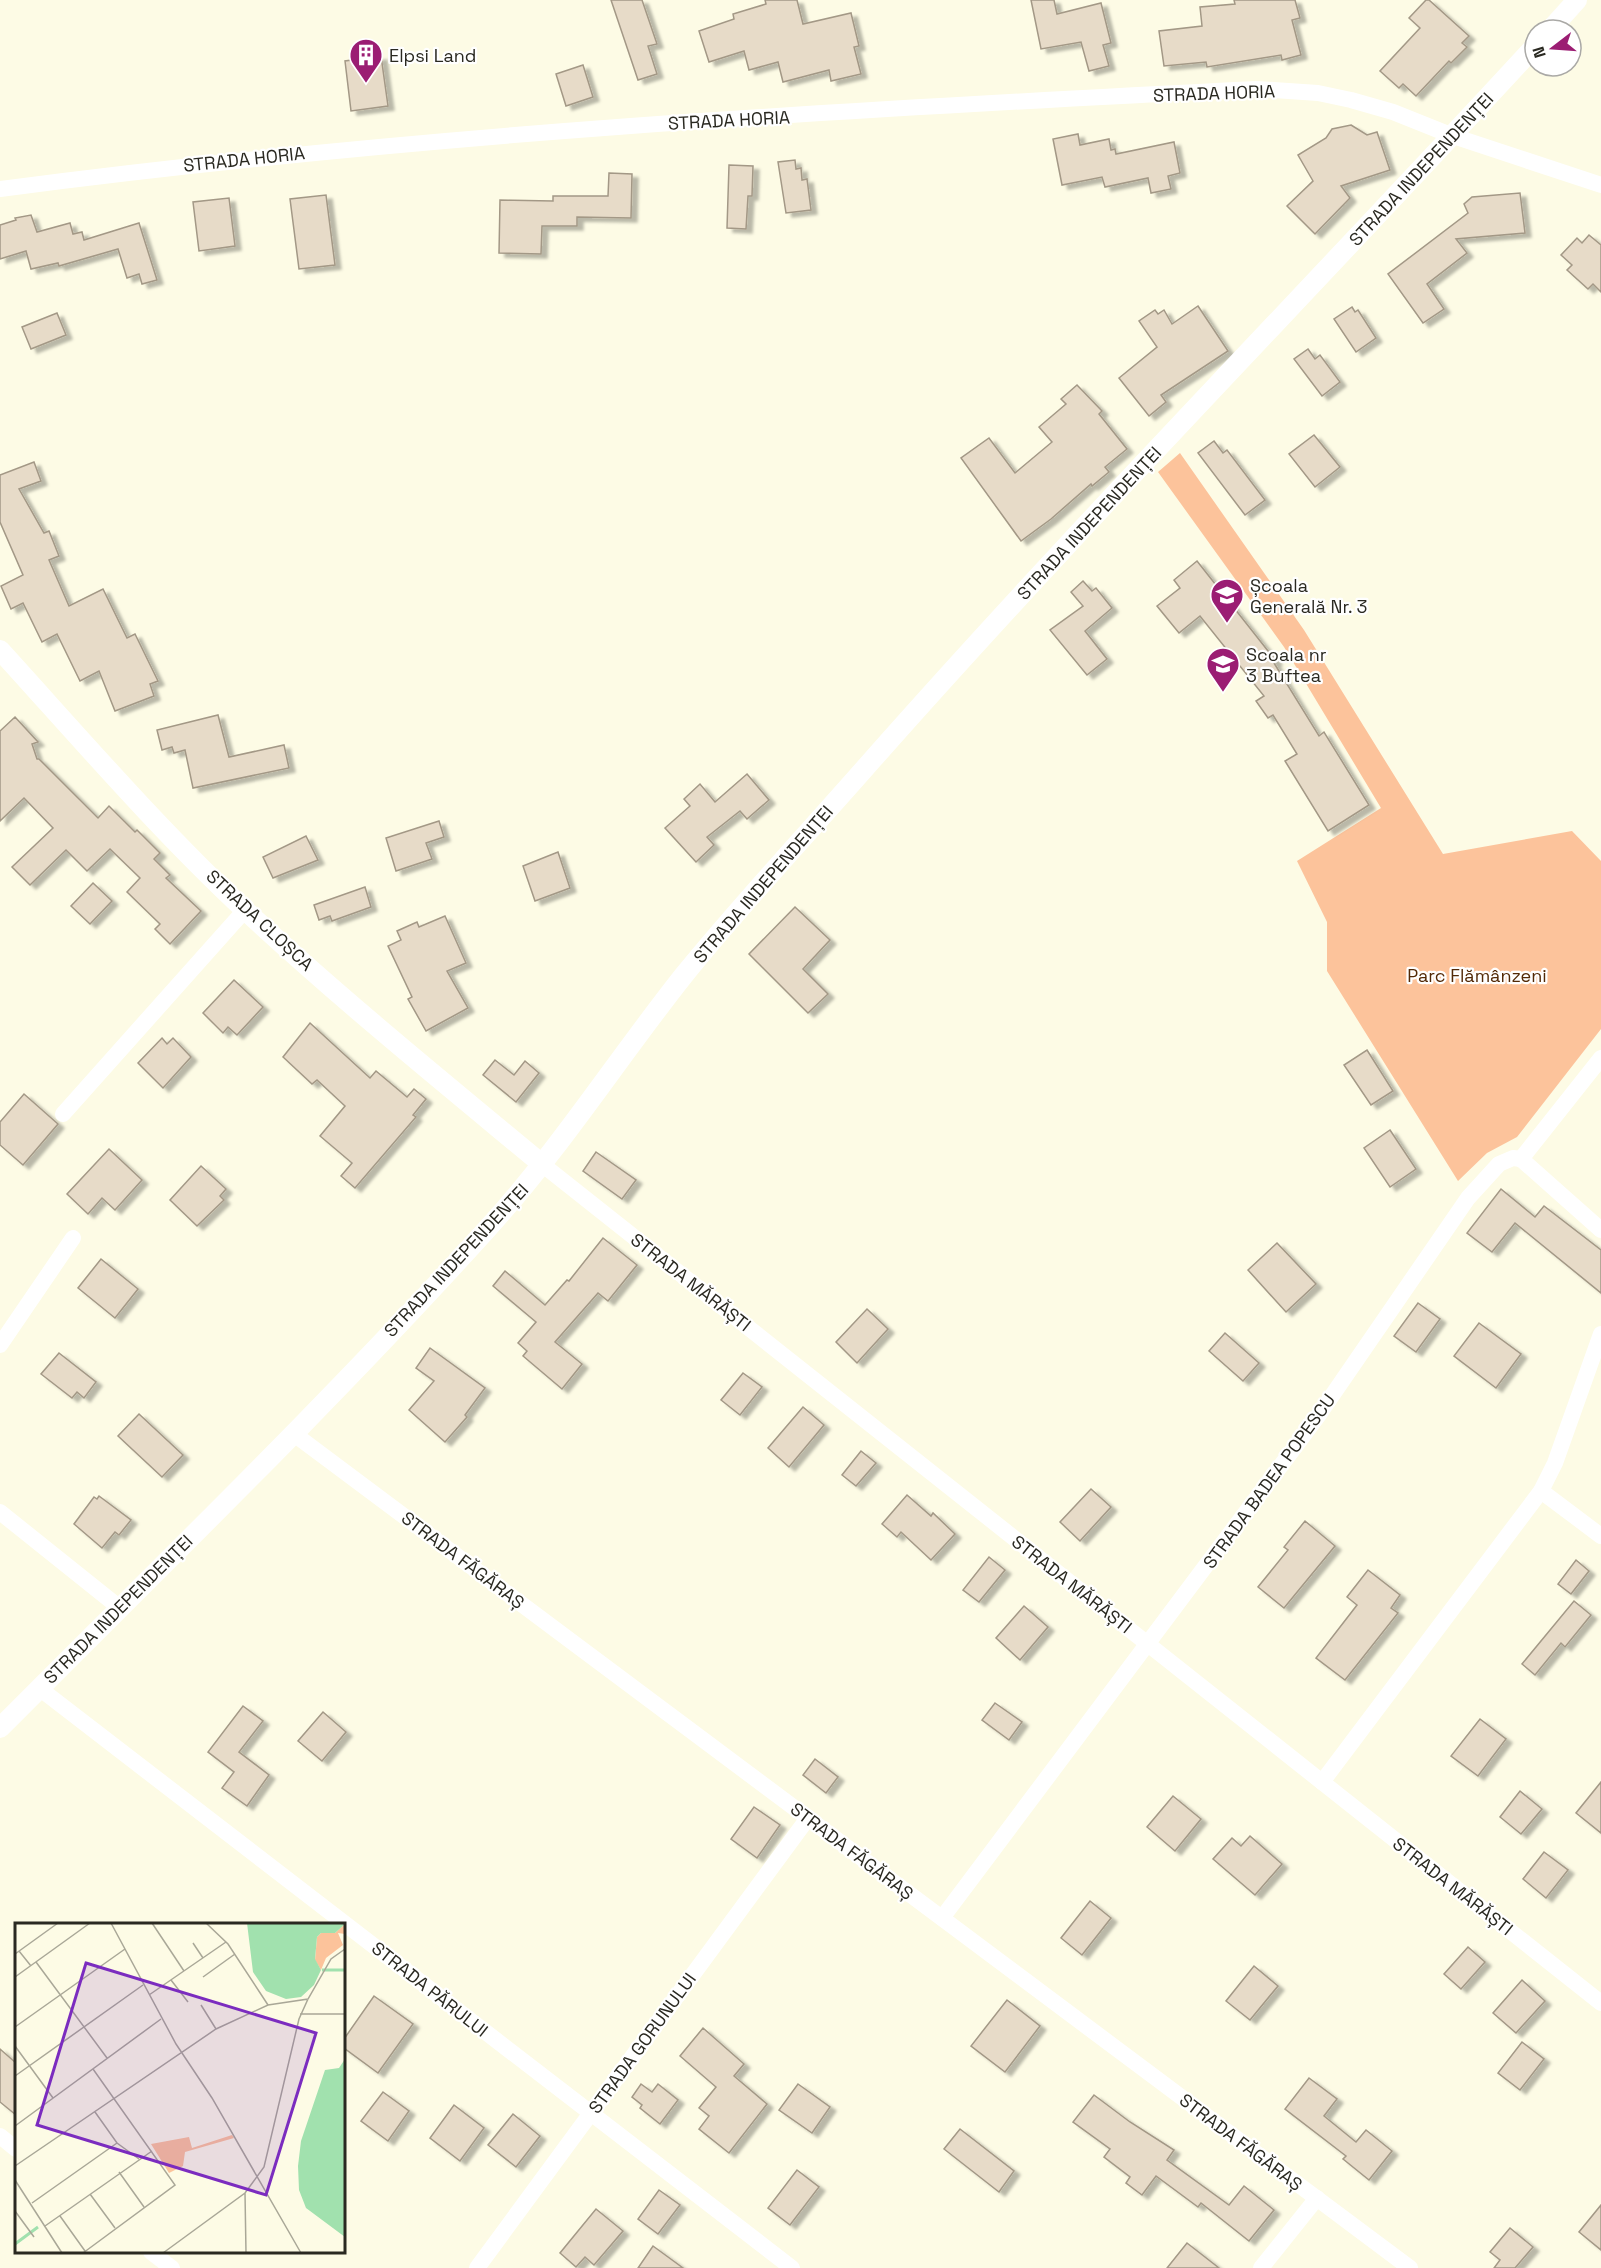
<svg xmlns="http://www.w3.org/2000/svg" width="1601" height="2268" viewBox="0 0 1601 2268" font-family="'Space Grotesk',sans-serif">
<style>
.green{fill:#fcc39b}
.building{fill:#e7dbc8;stroke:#a39886;stroke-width:1.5;filter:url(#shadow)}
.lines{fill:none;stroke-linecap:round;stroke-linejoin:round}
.minor{stroke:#fff;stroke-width:16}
.tertiary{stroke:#fff;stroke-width:20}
.labels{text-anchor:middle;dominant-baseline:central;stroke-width:4.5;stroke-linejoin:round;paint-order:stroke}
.poi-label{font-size:18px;fill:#2a2921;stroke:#fff;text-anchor:start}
.street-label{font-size:18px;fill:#2a2921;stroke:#fff}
.park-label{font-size:18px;fill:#522906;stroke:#fff}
.inset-river{fill:none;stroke:#a1e1ae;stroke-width:3}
.inset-road{fill:none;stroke:#a9a797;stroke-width:1.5}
.view{fill:#7b2cbf;fill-opacity:0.15;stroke:#7b2cbf;stroke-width:3}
.inset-edge{fill:none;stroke:#2a2921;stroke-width:3}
</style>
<defs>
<filter id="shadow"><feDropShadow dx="6" dy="4" stdDeviation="1.5" flood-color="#0004"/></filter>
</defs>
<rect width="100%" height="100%" fill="#fdfbe5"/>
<polygon class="green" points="1180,453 1304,630 1443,854 1572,831 1601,861 1601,1029 1517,1137 1487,1153 1458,1181 1327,971 1327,922 1297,861 1381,808 1284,647 1158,472"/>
<g class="building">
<polygon points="611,0 642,0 657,44 648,46 657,74 638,80"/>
<polygon points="765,0 797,0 803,24 851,13 859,46 854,47 861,74 831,81 829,70 783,82 778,62 749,70 744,51 709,62 699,31 734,19 733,14 766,4"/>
<polygon points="1031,0 1054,0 1057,14 1101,3 1111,43 1103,45 1109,66 1089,71 1081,42 1041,49"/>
<polygon points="1234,0 1295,0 1300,18 1292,20 1301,55 1282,60 1281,55 1207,67 1206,62 1164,66 1159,31 1202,26 1200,7 1235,4"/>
<polygon points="1426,0 1429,0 1469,36 1462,43 1467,47 1451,63 1449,61 1416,96 1403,84 1399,88 1380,71 1420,28 1409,18"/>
<polygon points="381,56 388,106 351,111 345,61"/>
<polygon points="583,65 593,97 566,106 556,74"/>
<polygon points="1351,125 1367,135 1377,132 1390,170 1341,186 1350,198 1315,234 1287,206 1313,181 1298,155 1326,138 1332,129"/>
<polygon points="1078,134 1080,145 1109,139 1111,150 1115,149 1116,154 1174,142 1180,173 1168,176 1171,189 1151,193 1148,178 1105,187 1102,177 1062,185 1053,139"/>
<polygon points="795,160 796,169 801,168 802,180 807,179 811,210 786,213 778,162"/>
<polygon points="729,165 753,166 752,196 748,196 746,229 727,228"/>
<polygon points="609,173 632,174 631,218 577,217 577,226 542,226 541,254 499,253 500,200 553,201 553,196 608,196"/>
<polygon points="1520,193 1525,233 1456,239 1467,253 1427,284 1444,309 1423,323 1388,274 1468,213 1464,204 1472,197"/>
<polygon points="326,195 335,265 299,269 290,199"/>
<polygon points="229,198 235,246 199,251 193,202"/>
<polygon points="31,215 37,232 70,223 73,234 82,232 84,240 139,223 157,280 142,284 139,274 127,278 118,249 59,266 58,263 31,269 26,251 0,259 0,225 16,220 15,218"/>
<polygon points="1589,235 1601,245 1601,292 1593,284 1588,289 1567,270 1572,265 1561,255 1577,238 1582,243"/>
<polygon points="1198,306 1228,351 1161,395 1166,402 1149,416 1119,378 1157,347 1139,321 1155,310 1158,314 1164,310 1172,324"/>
<polygon points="1352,307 1355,312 1358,310 1376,338 1356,352 1334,319"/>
<polygon points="57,313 66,335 31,349 22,327"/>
<polygon points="1308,349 1315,359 1320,355 1340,382 1322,396 1294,359"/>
<polygon points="1077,385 1102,411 1099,414 1127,449 1105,467 1109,472 1092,486 1091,484 1051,519 1021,541 961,458 989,438 1015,473 1052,442 1039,427 1066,404 1061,399"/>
<polygon points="1314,435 1340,467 1315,487 1289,454"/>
<polygon points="1214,441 1223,453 1227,450 1265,500 1245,515 1198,453"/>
<polygon points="34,462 41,481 19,489 44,533 49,531 59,556 49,560 69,606 103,589 127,638 135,634 158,681 150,684 154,696 115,711 99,671 80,681 57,634 42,642 23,603 11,609 1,586 23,575 0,522 0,475"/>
<polygon points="1197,561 1276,661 1274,663 1319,736 1324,732 1369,805 1328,831 1285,761 1297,754 1273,715 1268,718 1256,701 1264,696 1200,616 1179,633 1157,606 1180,588 1174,580"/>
<polygon points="1083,581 1092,591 1096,588 1112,608 1085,631 1107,659 1087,675 1050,630 1083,606 1071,592"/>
<polygon points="218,715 229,757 284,745 289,768 193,788 185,750 174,753 172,747 162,750 157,730"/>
<polygon points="15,717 38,742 32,744 37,759 39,759 98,818 109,806 135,832 137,830 160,853 154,859 170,875 166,878 201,911 170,944 155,929 160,924 127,892 140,878 110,849 87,871 66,850 30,885 12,867 53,828 24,798 0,821 0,731"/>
<polygon points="747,774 769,800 747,819 740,811 707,837 714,845 696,862 665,828 690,806 684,799 700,784 715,802"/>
<polygon points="439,821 444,837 426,843 432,859 396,871 386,838"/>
<polygon points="306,836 318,860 273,878 263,857"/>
<polygon points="558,852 570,888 535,901 523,866"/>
<polygon points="93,883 112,901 90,924 71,906"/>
<polygon points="365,887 371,907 332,921 330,916 319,920 314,905"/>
<polygon points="795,907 830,940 803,969 828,994 808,1013 749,954"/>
<polygon points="445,916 466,963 447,971 468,1008 426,1031 408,999 412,997 388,946 401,940 397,931 417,922 419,927"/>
<polygon points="234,980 263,1007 237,1035 228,1027 223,1033 203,1013"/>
<polygon points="310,1023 370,1078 376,1071 407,1097 414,1089 426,1099 413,1115 416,1117 355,1188 341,1176 352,1163 320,1136 345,1106 317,1080 312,1084 283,1057"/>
<polygon points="162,1038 167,1044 173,1038 191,1057 163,1088 138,1063"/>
<polygon points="1367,1050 1393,1091 1371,1105 1344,1065"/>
<polygon points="495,1060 514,1075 525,1061 539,1073 516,1102 483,1075"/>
<polygon points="24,1094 58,1124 23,1165 0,1145 0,1122"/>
<polygon points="1390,1130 1416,1169 1390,1187 1364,1148"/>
<polygon points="109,1149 142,1180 115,1210 102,1198 88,1214 67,1194"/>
<polygon points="596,1152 636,1180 622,1199 583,1171"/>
<polygon points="201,1166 226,1189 220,1196 224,1200 197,1226 170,1200"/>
<polygon points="1501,1189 1535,1217 1544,1206 1601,1250 1601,1293 1515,1223 1492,1252 1467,1233"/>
<polygon points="603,1238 637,1265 608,1301 598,1293 555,1342 582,1364 562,1389 523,1356 527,1351 518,1343 536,1322 493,1286 505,1271 545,1305 567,1280 569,1281"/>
<polygon points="1277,1243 1316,1284 1286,1312 1248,1270"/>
<polygon points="101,1259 138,1289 115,1318 78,1288"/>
<polygon points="1418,1303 1440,1319 1416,1352 1394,1336"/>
<polygon points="867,1309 888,1329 857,1363 836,1342"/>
<polygon points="1479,1323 1521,1354 1496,1388 1454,1356"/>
<polygon points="1225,1333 1259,1363 1243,1381 1209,1351"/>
<polygon points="430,1348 485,1388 465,1415 467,1417 445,1442 409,1410 434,1381 416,1368"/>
<polygon points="59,1353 96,1382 84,1398 77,1392 72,1398 41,1374"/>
<polygon points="743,1373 762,1387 740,1415 721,1400"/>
<polygon points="803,1407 824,1425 789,1467 768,1448"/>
<polygon points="139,1414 183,1455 162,1477 118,1436"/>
<polygon points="861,1451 876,1463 856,1486 842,1475"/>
<polygon points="1091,1489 1111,1507 1080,1541 1060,1522"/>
<polygon points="907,1495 931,1516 933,1513 955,1534 931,1560 901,1532 897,1537 882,1524"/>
<polygon points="99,1496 131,1520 119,1535 115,1532 102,1548 74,1524 94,1497 97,1499"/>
<polygon points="1305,1521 1335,1546 1284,1608 1258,1587 1288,1550 1284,1547"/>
<polygon points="989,1557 1005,1570 979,1602 963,1590"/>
<polygon points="1576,1560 1589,1571 1571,1594 1558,1584"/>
<polygon points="1368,1570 1400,1595 1391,1608 1398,1613 1345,1680 1316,1658 1357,1605 1347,1597"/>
<polygon points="1574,1601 1591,1615 1565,1647 1561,1643 1535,1675 1522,1664"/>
<polygon points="1024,1606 1048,1627 1020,1660 996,1638"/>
<polygon points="995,1703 1022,1722 1009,1740 982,1720"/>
<polygon points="243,1706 263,1721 239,1752 269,1775 247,1806 222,1788 234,1772 208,1752"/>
<polygon points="323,1712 346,1732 322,1761 298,1741"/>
<polygon points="1480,1719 1506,1739 1478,1776 1451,1756"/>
<polygon points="815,1759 838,1777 826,1793 803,1775"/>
<polygon points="1601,1782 1601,1833 1576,1813"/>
<polygon points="1520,1791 1542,1809 1521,1834 1500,1817"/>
<polygon points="1173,1796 1201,1819 1175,1851 1147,1827"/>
<polygon points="754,1807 780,1825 757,1858 731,1839"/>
<polygon points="1250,1836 1282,1864 1255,1895 1213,1859 1232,1838 1241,1846"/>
<polygon points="1544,1852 1568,1870 1546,1898 1523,1879"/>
<polygon points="1090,1901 1111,1918 1082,1955 1061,1938"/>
<polygon points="1468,1947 1485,1962 1461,1989 1444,1974"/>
<polygon points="1254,1966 1278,1986 1250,2020 1226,2001"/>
<polygon points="1522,1980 1545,2001 1516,2033 1493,2013"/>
<polygon points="374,1996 413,2024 378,2073 344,2048 344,2039"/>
<polygon points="1007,2000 1040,2026 1005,2072 971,2046"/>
<polygon points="703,2028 744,2064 734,2076 767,2104 729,2153 699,2129 709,2116 699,2108 716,2087 680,2056"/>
<polygon points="1522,2042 1544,2059 1520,2090 1498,2073"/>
<polygon points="0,2049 16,2063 16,2115 0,2102"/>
<polygon points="1309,2078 1337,2099 1324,2116 1356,2142 1366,2130 1392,2151 1369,2180 1343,2159 1346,2156 1285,2109"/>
<polygon points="641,2084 652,2092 658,2084 678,2100 660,2124 640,2108 642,2105 632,2097"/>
<polygon points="798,2084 830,2107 812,2133 779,2110"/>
<polygon points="383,2092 409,2111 388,2141 361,2121"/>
<polygon points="1094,2095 1130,2122 1174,2150 1167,2160 1229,2205 1244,2186 1274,2210 1249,2241 1201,2203 1198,2207 1156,2176 1142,2195 1126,2183 1130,2177 1104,2157 1110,2149 1073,2122"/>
<polygon points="454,2105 484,2128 460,2161 430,2138"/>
<polygon points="513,2114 540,2136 516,2167 488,2145"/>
<polygon points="960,2129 1014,2171 999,2192 944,2149"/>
<polygon points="797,2170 819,2187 790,2225 768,2208"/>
<polygon points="659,2190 680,2205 658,2234 638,2219"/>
<polygon points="1601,2205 1601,2250 1579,2232"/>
<polygon points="596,2209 623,2231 594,2265 585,2257 576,2267 560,2253"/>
<polygon points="1510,2228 1533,2247 1515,2268 1494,2268 1500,2260 1490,2252"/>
<polygon points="1187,2243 1219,2268 1167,2268"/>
<polygon points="653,2246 683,2268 638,2268"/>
</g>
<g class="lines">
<g class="minor">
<path d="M0 189C417 134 837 110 1257 89L1318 93 1351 100 1393 112 1453 136 1601 185"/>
<polyline points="63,1114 245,910"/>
<polyline points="1521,1159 1601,1058"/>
<polyline points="1521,1159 1601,1230"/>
<polyline points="543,1165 1601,2003"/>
<polyline points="0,1345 73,1238"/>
<polyline points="294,1434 1410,2268"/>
<polyline points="1541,1491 1601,1536"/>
<polyline points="0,1512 120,1608"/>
<polyline points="39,1688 792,2268"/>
<polyline points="1322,1782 1541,1491 1555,1463 1601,1334"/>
<polyline points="942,1918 1318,1416 1468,1198 1499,1164 1513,1158 1521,1159"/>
<polyline points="0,2136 16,2149"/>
<polyline points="151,2252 172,2268"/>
<polyline points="477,2268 808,1818"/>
<polyline points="1261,2268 1317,2198"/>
</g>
<g class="tertiary">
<polyline points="1550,30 1577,0"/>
<path d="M0 650C80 738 159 830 246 911 342 1000 443 1082 543 1165"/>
<path d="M0 1728C164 1563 332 1401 488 1228 560 1149 618 1058 684 975 744 901 810 831 873 759 1088 516 1315 285 1535 46"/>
</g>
</g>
<defs>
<g id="building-pin" transform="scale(1.725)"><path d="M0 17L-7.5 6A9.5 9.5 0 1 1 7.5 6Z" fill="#9b1d73" stroke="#fff"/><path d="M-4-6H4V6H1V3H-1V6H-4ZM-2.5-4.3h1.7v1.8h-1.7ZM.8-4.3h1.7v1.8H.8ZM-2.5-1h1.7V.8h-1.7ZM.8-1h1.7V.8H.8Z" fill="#fff"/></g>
<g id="school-pin" transform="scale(1.725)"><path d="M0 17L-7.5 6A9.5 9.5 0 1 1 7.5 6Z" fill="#9b1d73" stroke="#fff"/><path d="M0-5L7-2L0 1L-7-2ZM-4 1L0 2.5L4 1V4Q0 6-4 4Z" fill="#fff"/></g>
</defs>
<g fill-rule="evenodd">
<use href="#building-pin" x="366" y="55"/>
<use href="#school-pin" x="1227" y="595"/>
<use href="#school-pin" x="1223" y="664"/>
</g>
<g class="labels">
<g class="poi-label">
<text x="389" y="55">Elpsi Land</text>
<text x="1250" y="585">Școala<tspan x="1250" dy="21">Generală Nr. 3</tspan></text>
<text x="1246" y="654">Scoala nr<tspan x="1246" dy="21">3 Buftea</tspan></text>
</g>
<g class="street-label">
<text transform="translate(1214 93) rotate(-2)">STRADA HORIA</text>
<text transform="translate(729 120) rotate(-3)">STRADA HORIA</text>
<text transform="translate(244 159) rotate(-6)">STRADA HORIA</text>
<text transform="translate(1421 169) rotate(-47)">STRADA INDEPENDENȚEI</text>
<text transform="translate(1089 523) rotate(-47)">STRADA INDEPENDENȚEI</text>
<text transform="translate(763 884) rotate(-49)">STRADA INDEPENDENȚEI</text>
<text transform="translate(260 920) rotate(43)">STRADA CLOȘCA</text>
<text transform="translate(456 1260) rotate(-47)">STRADA INDEPENDENȚEI</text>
<text transform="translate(691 1282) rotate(38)">STRADA MĂRĂȘTI</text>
<text transform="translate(1269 1481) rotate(-54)">STRADA BADEA POPESCU</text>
<text transform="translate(463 1560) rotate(37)">STRADA FĂGĂRAȘ</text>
<text transform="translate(1072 1584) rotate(38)">STRADA MĂRĂȘTI</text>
<text transform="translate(118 1609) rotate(-45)">STRADA INDEPENDENȚEI</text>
<text transform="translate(852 1851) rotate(37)">STRADA FĂGĂRAȘ</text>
<text transform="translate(1453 1886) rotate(38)">STRADA MĂRĂȘTI</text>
<text transform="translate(430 1989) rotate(38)">STRADA PĂRULUI</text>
<text transform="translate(642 2043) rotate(-54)">STRADA GORUNULUI</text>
<text transform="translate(1241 2142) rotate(37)">STRADA FĂGĂRAȘ</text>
</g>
<g class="park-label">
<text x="1477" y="975">Parc Flămânzeni</text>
</g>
</g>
<g transform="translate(15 1923)">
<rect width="330" height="330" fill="#fdfbe5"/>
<path d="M330 1V11L323 10 328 22 311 35 306 47 300 37 302 14 306 10H320ZM217 212 219 215 170 229 168 243 154 250 136 221 174 214 177 225Z" fill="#fcc39b"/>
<path d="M232 0H330V1L320 10H306L302 14 300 36 306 47 299 62 286 74 271 76 251 68 238 49ZM330 136V314L291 285 284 267 283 243 286 218 310 147 324 145Z" fill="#a1e1ae"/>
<path class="inset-river" d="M307 47H330M0 321 23 304"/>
<path class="inset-road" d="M96 0 161 121 197 175 286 330M137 0 169 48M191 0 213 21 253 82M178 20 188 35M4 28 16 43M0 31 43 0M21 39 92 135M0 54 75 0M188 54 220 31M156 57 173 79M134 72 211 19M186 82 201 106M285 91H330M0 104 110 26M0 123 38 175M0 153 128 62M80 189 102 220 124 236M0 203 146 96M0 243 201 106 253 82 293 76 316 36 330 26M104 249 129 284M0 257 47 330M230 270 231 330M75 271 100 305M17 280 102 220M0 288 19 314M45 293 70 328M30 303 137 228M68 330 160 262 78 146M148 330 230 270 249 244 284 96 293 76"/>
<path class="view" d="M71 40 301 110 251 272 22 202Z"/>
<rect width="330" height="330" class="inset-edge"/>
</g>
<g transform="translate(1553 48) rotate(253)"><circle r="28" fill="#ffffff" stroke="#aaa9a6" stroke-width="1.5"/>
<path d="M0-4.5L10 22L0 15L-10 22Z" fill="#9b1d73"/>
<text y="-9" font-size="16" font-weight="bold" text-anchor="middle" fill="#2a2921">N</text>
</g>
</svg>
